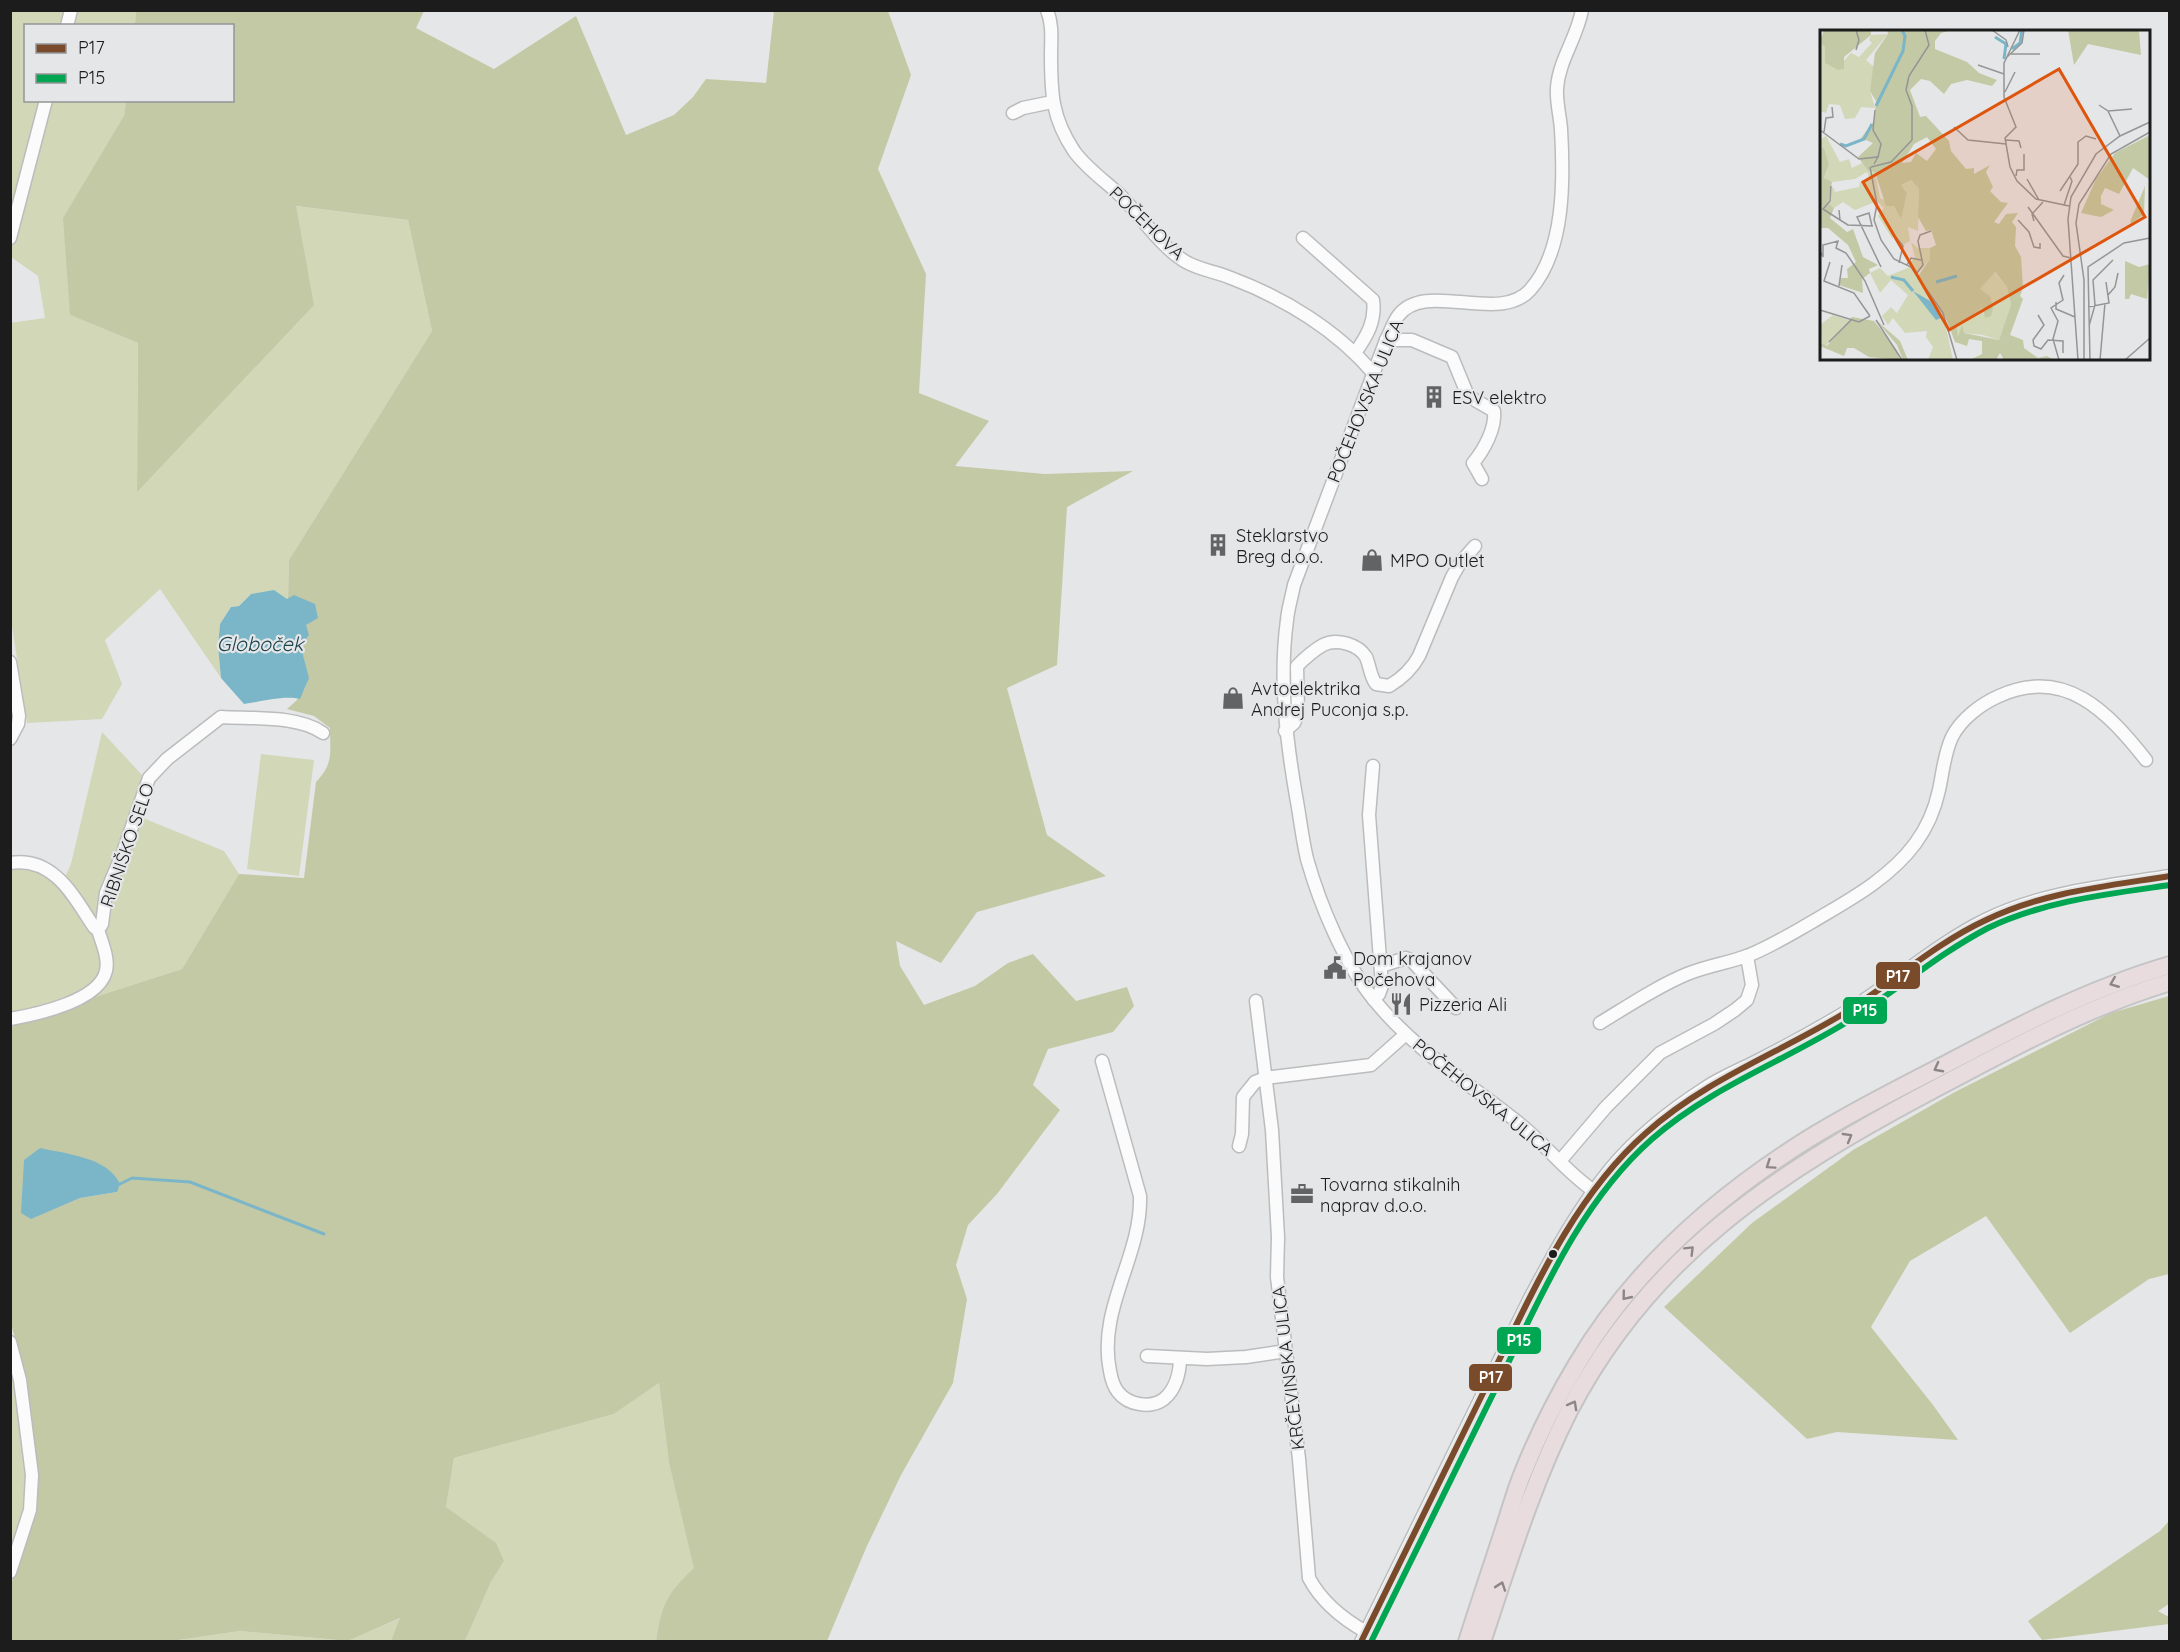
<svg xmlns="http://www.w3.org/2000/svg" width="2180" height="1652" viewBox="0 0 2180 1652" font-family="Quicksand,sans-serif">
<style>
.green{fill:#d2d7b8}
.forest{fill:#c3c9a5;fill-rule:evenodd}
.water{fill:#7bb6c8}
.lines{fill:none;stroke-linecap:round;stroke-linejoin:round}
.stream{stroke:#7bb6c8;stroke-width:3}
.minor-casing{stroke:#bbbcbd;stroke-width:15}
.highway-casing{stroke:#c4c4c5;stroke-width:20}
.minor{stroke:#fbfbfb;stroke-width:12}
.highway{stroke:#e8dcde;stroke-width:16}
.bus-1-casing{stroke:#e4e6e8;stroke-width:10}
.bus-2-casing{stroke:#e4e6e8;stroke-width:10}
.bus-1{stroke:#7a4b2a;stroke-width:6}
.bus-2{stroke:#00a651;stroke-width:6}
.oneway{stroke:#8c8687}
.bus-dot{fill:#1c1c1d;stroke:#e4e6e8;stroke-width:2}
.labels{text-anchor:middle;dominant-baseline:central;stroke-width:4.5;stroke-linejoin:round;paint-order:stroke}
.street-label{font-size:18px;fill:#1c1c1d;stroke:#e4e6e8}
.poi-label{font-size:18px;fill:#1c1c1d;stroke:#e4e6e8;text-anchor:start}
.water-label{font-size:20px;font-style:italic;fill:#1c434e;stroke:#e4e6e8}
.inset-river{fill:none;stroke:#7bb6c8;stroke-width:3}
.inset-road{fill:none;stroke:#959596;stroke-width:1.5}
.view{fill:#de560d;fill-opacity:0.15;stroke:#de560d;stroke-width:3}
.inset-edge{fill:none;stroke:#1c1c1d;stroke-width:3}
.line-badge{stroke:#e4e6e8;stroke-width:2}
.badge-label{font-size:16px;text-anchor:middle;font-weight:bold;fill:#fff}
</style>
<rect width="100%" height="100%" fill="#e5e6e7"/>
<g class="green">
<polygon points="11,11 136,11 135,25 26,26 26,100 126,101 124,116 70,315 138,343 137,491 295,206 408,220 432,331 289,560 288,599 251,594 239,606 231,607 220,624 218,646 221,678 160,589 105,640 122,684 102,719 27,723 11,620 10,323 45,318 38,276 11,257 11,247 22,221 11,217"/>
<path d="M102 732 142 775 133 814 224 851 239 874 182 969 14 1023 10 1020V867C31 869 44 874 62 884L71 864Z"/>
<polygon points="261,754 314,760 299,876 247,869"/>
<polygon points="10,1354 26,1483 24,1505 11,1548"/>
<path d="M659 1383 669 1463 695 1568C666 1595 662 1603 656 1641H465L490 1584 504 1561 446 1507 454 1458 614 1414Z"/>
<polygon points="401,1618 391,1641 165,1642 240,1631 348,1641"/>
</g>
<g class="forest">
<path d="M136 11H424L416 28 494 69 576 16 626 135 674 115 693 97 706 79 766 83 774 11H888L911 75 878 169 926 274 919 393 989 421 955 466 1045 474 1133 471 1067 507 1057 665 1007 688 1047 835 1106 876 977 912 941 963 896 941 900 966 924 1005 975 986 1008 963 1033 954 1076 1001 1127 987 1134 1006 1113 1032 1048 1049 1033 1085 1060 1110 997 1194 968 1225 956 1265 967 1299 953 1383 901 1475 866 1548 827 1641H656C662 1603 666 1595 694 1568L669 1463 659 1383 614 1414 454 1458 446 1507 496 1543 504 1561 490 1584 465 1641H391L400 1618 348 1641 240 1631 165 1642H11V1584L35 1513 38 1473 23 1367 11 1324V1030L14 1023 182 969 239 874 304 878 316 782C334 763 330 753 330 728L314 716 287 709C313 688 308 677 301 647L309 635 288 599 289 560 432 331 408 220 296 206 314 305 137 492 138 343 70 315 63 218 124 116 126 101 232 100V26L135 25ZM39 1148 117 1192 80 1198 31 1218Z"/>
<polygon points="2169,996 2169,1274 2149,1279 2070,1333 1986,1216 1910,1261 1871,1327 1933,1405 1958,1440 1837,1432 1807,1439 1664,1307 1752,1223 1853,1150 1953,1093 2111,1013"/>
<polygon points="2169,1521 2169,1604 2158,1611 2169,1617 2169,1624 2042,1640 2028,1621 2160,1531"/>
</g>
<g class="water">
<path d="M274 590 287 599 294 595 315 604 318 618 306 625 309 635 301 647 309 678 300 699C284 695 260 702 244 704L221 678 218 646 220 624 231 607 239 606 251 594Z"/>
<path d="M40 1148C66 1154 108 1157 120 1184L117 1192 80 1198 31 1219 21 1213 24 1160Z"/>
</g>
<g class="lines">
<polyline class="stream" points="120,1184 132,1178 190,1182 324,1234"/>
<g class="minor-casing">
<g id="minor">
<path d="M1047 10C1053 25 1051 39 1051 55 1051 94 1052 118 1074 151 1086 168 1105 181 1120 195 1140 215 1164 251 1188 263 1201 270 1217 272 1231 278 1284 298 1337 330 1374 374"/>
<path d="M1582 10C1577 38 1559 60 1557 88 1556 101 1560 116 1561 129 1564 179 1565 251 1530 290 1499 325 1425 279 1398 316 1393 323 1390 333 1386 340L1294 585C1292 596 1288 608 1287 620 1279 679 1286 738 1296 796 1300 817 1302 838 1307 859 1320 905 1345 965 1375 1001 1415 1050 1471 1085 1520 1124 1546 1145 1567 1173 1594 1191"/>
<polyline points="67,26 71,10"/>
<polyline points="1013,113 1023,108 1052,102"/>
<polyline points="10,238 46,100"/>
<path d="M1303 238 1373 300C1376 321 1367 336 1355 353"/>
<path d="M1386 340H1412L1452 357 1468 396 1494 411C1496 428 1484 450 1473 463L1482 479"/>
<polyline points="10,662 19,716 18,724 10,739"/>
<path d="M1285 731 1294 723 1298 714 1297 666C1304 659 1314 650 1323 645 1336 638 1358 644 1366 657 1370 666 1370 676 1376 684L1389 686C1401 679 1412 669 1419 656L1452 577 1460 563 1475 546"/>
<polyline points="1373,766 1369,815 1382,986 1379,994 1374,1000"/>
<path d="M10 863C54 856 74 897 94 927L98 930"/>
<path d="M98 930 102 924 106 893 123 852 149 778 167 759 221 717C252 719 298 715 323 733"/>
<polyline points="1381,966 1406,958 1412,961 1456,1008"/>
<path d="M1256 1001 1272 1130 1278 1237 1277 1277 1299 1459 1309 1578C1321 1601 1343 1619 1366 1632"/>
<path d="M10 1019C38 1014 99 1001 106 971 109 958 102 943 98 930"/>
<path d="M1600 1023C1628 1006 1656 987 1687 974 1707 966 1727 963 1747 956 1770 947 1791 934 1812 922 1832 910 1854 898 1873 884 1907 859 1930 832 1939 790 1943 772 1944 754 1952 737 1961 719 1981 704 1999 696 2065 666 2108 712 2146 760"/>
<path d="M1102 1061 1140 1196C1142 1256 1097 1309 1110 1371 1111 1377 1114 1387 1118 1392 1128 1405 1151 1409 1164 1399 1176 1389 1180 1372 1180 1358"/>
<polyline points="1239,1146 1242,1134 1243,1097 1255,1082 1265,1078 1371,1065 1406,1034"/>
<polyline points="1560,1161 1606,1107 1660,1053 1714,1024 1735,1010 1747,1000 1752,985 1747,956"/>
<polyline points="10,1342 20,1380 32,1475 30,1510 10,1572"/>
<polyline points="1147,1356 1207,1359 1246,1357 1286,1351"/>
<path d="M1361 1642 1530 1298C1554 1253 1579 1207 1612 1167 1638 1136 1671 1110 1705 1088 1720 1078 1737 1071 1753 1063 1783 1048 1812 1032 1841 1015 1890 986 1933 946 1985 920 2042 892 2107 886 2170 876"/>
</g>
</g>
<g class="highway-casing">
<g id="highway">
<path d="M1467 1642C1479 1604 1492 1566 1504 1529 1510 1511 1515 1492 1522 1475 1537 1437 1556 1399 1577 1364 1632 1271 1717 1196 1808 1139 1853 1111 1901 1087 1948 1063 2020 1025 2091 988 2170 965"/>
<path d="M1482 1642C1508 1564 1532 1484 1569 1411 1650 1255 1777 1173 1927 1093 2006 1051 2084 1008 2170 982"/>
</g>
</g>
<use href="#minor" class="minor"/>
<use href="#highway" class="highway"/>
<g class="bus-1-casing">
<path id="bus-1" d="M1361 1642C1403 1557 1445 1472 1486 1387 1530 1298 1571 1199 1646 1133 1705 1080 1777 1054 1843 1014 1891 984 1934 944 1986 920 2043 892 2108 886 2170 876"/>
</g>
<g class="bus-2-casing">
<path id="bus-2" d="M1371 1642C1413 1558 1454 1474 1495 1390 1538 1303 1578 1204 1652 1139 1710 1088 1782 1062 1847 1022 1895 992 1938 954 1988 928 2044 901 2108 894 2170 885"/>
</g>
<use href="#bus-1" class="bus-1"/>
<use href="#bus-2" class="bus-2"/>
</g>
<defs><path id="oneway-chevron" d="M-2-3.5L2.5 0L-2 3.5" fill="none" stroke-width="1.6" stroke-linecap="round" stroke-linejoin="round" transform="scale(1.5)"/></defs>
<g class="oneway">
<use href="#oneway-chevron" transform="translate(2114 983) rotate(158)"/>
<use href="#oneway-chevron" transform="translate(1938 1068) rotate(152)"/>
<use href="#oneway-chevron" transform="translate(1848 1137) rotate(-30)"/>
<use href="#oneway-chevron" transform="translate(1770 1165) rotate(146)"/>
<use href="#oneway-chevron" transform="translate(1690 1250) rotate(-45)"/>
<use href="#oneway-chevron" transform="translate(1626 1296) rotate(129)"/>
<use href="#oneway-chevron" transform="translate(1573 1405) rotate(-61)"/>
<use href="#oneway-chevron" transform="translate(1501 1586) rotate(-71)"/>
</g>
<defs>
<g id="building-bare" transform="scale(1.8)"><path d="M-4-6H4V6H1V3H-1V6H-4ZM-2.5-4.3h1.7v1.8h-1.7ZM.8-4.3h1.7v1.8H.8ZM-2.5-1h1.7V.8h-1.7ZM.8-1h1.7V.8H.8Z" fill="#626364" stroke="#e4e6e8" stroke-width="2.5" paint-order="stroke"/></g>
<g id="shop-bare" transform="scale(1.8)"><path d="M-5-2.5h2.3a2.7 3.5 0 0 1 5.4 0H5L5.5 6h-11ZM-1.5-2.5h3a1.5 2.3 0 0 0-3 0Z" fill="#626364" stroke="#e4e6e8" stroke-width="2.5" paint-order="stroke"/></g>
<g id="civic-bare" transform="scale(1.8)"><path d="M-.6-6.5H3V-4.5H.6V-3L4-1V1h2V6H-6V1h2V-1L-.6-3ZM-1.2 2.5V6h2.4V2.5Z" fill="#626364" stroke="#e4e6e8" stroke-width="2.5" paint-order="stroke"/></g>
<g id="restaurant-bare" transform="scale(1.8)"><path d="M-5-6h1v4h1v-4h1v4h1v-4h1v5L-1.5 .5V6h-2V.5L-5-1ZM5-6V6H3V1.5H1.5Q1.5-4 5-6Z" fill="#626364" stroke="#e4e6e8" stroke-width="2.5" paint-order="stroke"/></g>
<g id="office-bare" transform="scale(1.8)"><path d="M-6-3h4V-5.5h4V-3h4V5H-6ZM-1-4.5V-3h2v-1.5ZM-6 0V1H6V0Z" fill="#626364" stroke="#e4e6e8" stroke-width="2.5" paint-order="stroke"/></g>
</defs>
<g fill-rule="evenodd">
<use href="#building-bare" x="1434" y="397"/>
<use href="#building-bare" x="1218" y="545"/>
<use href="#shop-bare" x="1372" y="560"/>
<use href="#shop-bare" x="1233" y="698"/>
<use href="#civic-bare" x="1335" y="968"/>
<use href="#restaurant-bare" x="1401" y="1004"/>
<use href="#office-bare" x="1302" y="1194"/>
</g>
<circle class="bus-dot" cx="1553" cy="1254" r="5"/>
<g class="labels">
<g class="street-label">
<text transform="translate(1147 223) rotate(44)">POČEHOVA</text>
<text transform="translate(1365 401) rotate(-68)">POČEHOVSKA ULICA</text>
<text transform="translate(127 845) rotate(-71)">RIBNIŠKO SELO</text>
<text transform="translate(1483 1097) rotate(39)">POČEHOVSKA ULICA</text>
<text transform="translate(1288 1368) rotate(-97)">KRČEVINSKA ULICA</text>
</g>
<g class="poi-label">
<text x="1452" y="397">ESV elektro</text>
<text x="1236" y="535">Steklarstvo<tspan x="1236" dy="21">Breg d.o.o.</tspan></text>
<text x="1390" y="560">MPO Outlet</text>
<text x="1251" y="688">Avtoelektrika<tspan x="1251" dy="21">Andrej Puconja s.p.</tspan></text>
<text x="1353" y="958">Dom krajanov<tspan x="1353" dy="21">Počehova</tspan></text>
<text x="1419" y="1004">Pizzeria Ali</text>
<text x="1320" y="1184">Tovarna stikalnih<tspan x="1320" dy="21">naprav d.o.o.</tspan></text>
</g>
<g class="water-label">
<text x="260" y="643">Globoček</text>
</g>
</g>
<g transform="translate(1820 30)">
<rect width="330" height="330" fill="#e5e6e7"/>
<path d="M68 4 46 30 54 37 50 61 55 78 41 77 35 88 25 89 20 75 9 74 6 83 0 81V12L22 33 31 23 39 27 52 13 49 10 51 5ZM6 106 20 132 29 129 32 138 42 133 48 141 55 142 60 168 74 175 81 188 87 163 81 155 91 150 99 159 98 201 88 197 90 211 83 215 76 206 72 208 58 186 64 178 57 171 35 180 23 172 14 178 8 173 13 156 15 162 39 157 40 152 49 148 47 142 35 149 12 152 4 149 9 134 4 119H0V110ZM91 212 98 218H110V229L98 243 88 234 95 228ZM90 237 123 284 133 330H108L113 317 106 307 107 301 85 303 73 288 68 295 62 286 71 277 77 283 88 265 71 250 60 263 50 243 60 238 68 246ZM174 242 187 257 191 274 179 310 163 305 144 303 138 307 137 296 163 276 170 282V266L160 259ZM13 285 29 290 6 316 2 315 0 295Z" fill="#d2d7b8"/>
<path d="M4 0H51V5L24 27V39L18 40 5 33V17L0 12ZM67 0H132L121 3 115 11V19L147 32 159 43 177 50 172 56 147 50 131 54 124 64 110 51 101 49 90 60 100 87 106 86 129 111 131 121 146 139 154 138V144L170 135 166 142 173 157 170 161 181 172 188 173 174 192 179 194 186 184 198 183 192 192 196 197 195 216 201 227 203 258 200 266 203 269 190 305 203 310 204 318 218 328 227 326 234 330H184L180 323 176 330H150L162 324V311L149 309 147 316 135 312 125 286 98 246 110 229V218L116 215 111 200 106 201 98 187 99 159 91 150 81 155 87 163 81 189 74 176H66L55 142 48 141 38 127 53 113 41 108 54 91 56 71 50 61 55 23 68 4ZM107 107 116 119 107 131 96 123 91 132 82 133 94 114ZM175 242 187 257 191 274 179 310 144 303 142 295 138 307 137 296 163 277 165 288 171 286 173 278 170 266 160 259ZM248 0H319L321 25 268 14 254 35ZM330 105V150L313 138 299 164 285 158 281 166V174L294 180 281 187 261 183 276 149 295 123ZM4 118 9 134 4 148 12 152 8 173 14 178 10 188 27 202 33 199 43 227 58 235 49 239 50 243 42 249 43 263 19 255 21 248H28L27 239 36 232 28 215 8 198H0V119ZM325 156 324 184 312 193 310 192ZM305 231 319 237 330 234 327 269 311 264 309 269H305ZM32 287 54 291 76 319 80 330 49 327 34 318H27L24 326 0 316V313L7 316ZM56 290 80 311 88 330H83L77 315Z" fill="#c3c9a5" fill-rule="evenodd"/>
<path d="M93 261 110 271 121 288 116 290Z" fill="#7bb6c8"/>
<path class="inset-river" d="M175 7 186 14 184 29M192 19 200 13 202 0M56 76 83 21 85 6 82 0M20 114 26 116 44 109 52 94M71 247 84 250 93 261M116 252 137 246"/>
<path class="inset-road" d="M172 0 186 10 188 17M200 0 184 33V67L196 97 185 108 190 137 197 151 216 169 249 176M36 20 39 10 36 0M191 24H220M187 27 202 13 204 0M158 35 184 44M185 62 195 42M279 75 288 81 300 106M55 80 53 100 61 114 58 127M288 81 312 79M134 97 148 110 186 114M0 100 39 129 58 127 54 134M4 102 6 88 13 87 12 77M186 110 199 111 201 118M50 137 57 174 54 190 61 210 74 229 91 237 123 283 137 330M51 137 71 132 92 110V76L86 60 89 46 109 15 105 0M196 146 197 140H204V124M207 149 219 170M11 156 10 171 3 179 20 190M240 161 258 134V112L266 106 276 109M244 175 252 151 250 147M208 177 243 226 251 228M19 180 20 190 28 195 53 196M198 190 209 202 214 217 220 218V213M214 191 212 184 223 172M52 196 49 183 37 187 61 237M75 206 83 216 79 233M0 221 3 227V215L18 211 16 218 26 223 45 251 64 295M10 232 4 251 34 263 50 286M87 235 91 228 101 230M96 244 103 235 98 211 100 205 111 201M19 256 22 235M288 265 295 257 298 243M236 272V279L255 287M268 277 289 273 286 252M0 280 39 292 50 286M218 285 224 295 213 310 214 316 221 319 228 310 243 311V323M56 290 82 330M269 296 275 275 273 250 293 230M9 312 31 290M239 330 233 309 238 291 231 278 243 270 239 253 244 245M258 330 248 189 251 167 276 124 300 106 330 92M264 330V250L256 193 259 174 291 124 330 102M270 330 268 237 304 213 330 208M280 330 285 273M305 330 330 308"/>
<path class="view" d="M239 39 325 187 129 300 43 152Z"/>
<rect width="330" height="330" class="inset-edge"/>
</g>
<g class="line-badge">
<rect x="1875" y="961" width="46" height="29" rx="6" fill="#7a4b2a"/>
<rect x="1842" y="996" width="46" height="29" rx="6" fill="#00a651"/>
<rect x="1496" y="1326" width="46" height="29" rx="6" fill="#00a651"/>
<rect x="1468" y="1363" width="45" height="29" rx="6" fill="#7a4b2a"/>
</g>
<g class="badge-label">
<text x="1898" y="982">P17</text>
<text x="1865" y="1016">P15</text>
<text x="1519" y="1346">P15</text>
<text x="1491" y="1383">P17</text>
</g>
<rect width="2180" height="1652" fill="none" stroke="#1c1c1d" stroke-width="24"/>
<rect x="24" y="24" width="210" height="78" fill="#e4e6e8" stroke="#949597" stroke-width="1.5"/>
<rect x="36" y="44" width="30" height="9" fill="#7a4b2a" stroke="#949597" stroke-width="1.5"/>
<text x="78" y="54" font-size="18" fill="#1c1c1d">P17</text>
<rect x="36" y="74" width="30" height="9" fill="#00a651" stroke="#949597" stroke-width="1.5"/>
<text x="78" y="84" font-size="18" fill="#1c1c1d">P15</text>
</svg>
